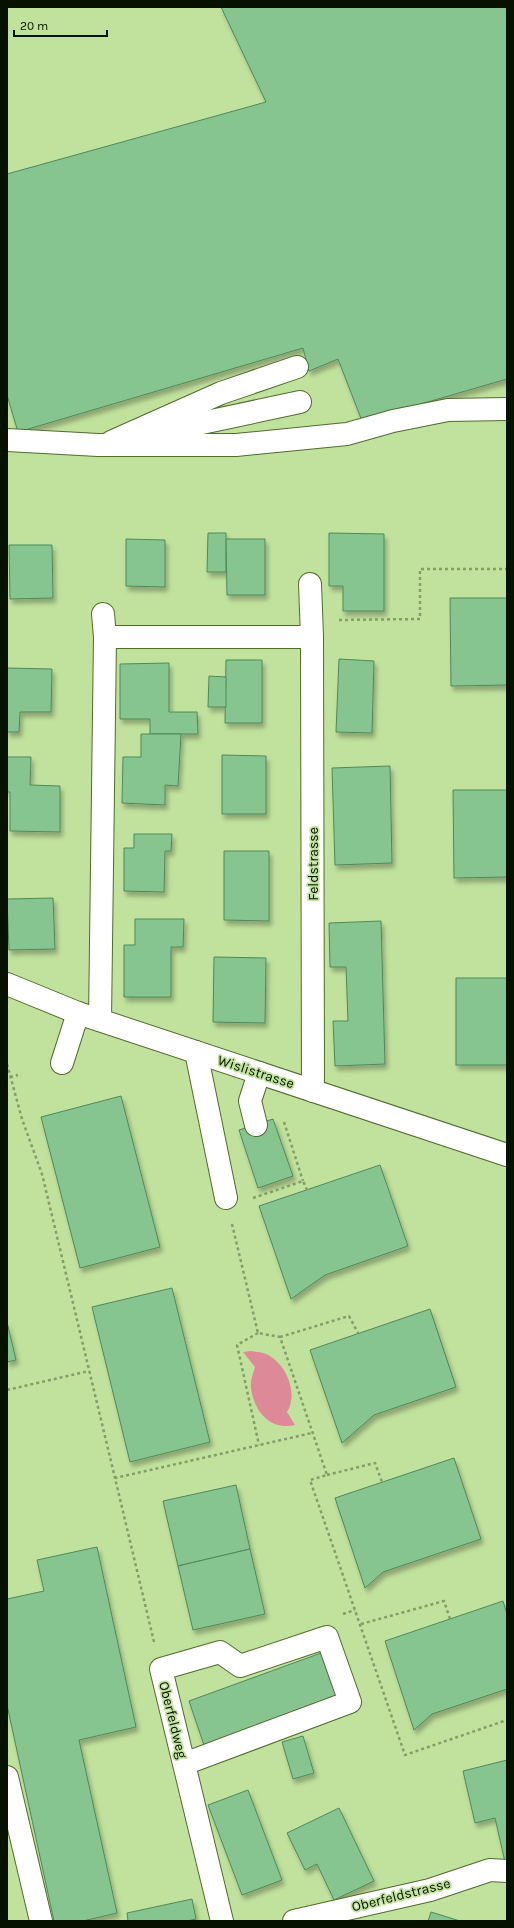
<svg xmlns="http://www.w3.org/2000/svg" width="514" height="1928" viewBox="0 0 514 1928" font-family="Karla,sans-serif">
<style>
.green{fill:#de8998}
.building{fill:#86c490;stroke:#4d8a59;filter:url(#shadow)}
.lines{fill:none;stroke-linecap:round;stroke-linejoin:round}
.minor-casing{stroke:#506c2b;stroke-width:24}
.path{stroke:#849d69;stroke-width:2.5;stroke-dasharray:3 3;stroke-linecap:butt}
.minor{stroke:#fff;stroke-width:22}
.labels{text-anchor:middle;dominant-baseline:central;stroke-width:3.5;stroke-linejoin:round;paint-order:stroke}
.street-label{font-size:14px;fill:#071100;stroke:#c1e29d}
</style>
<defs>
<filter id="shadow"><feDropShadow dx="2.5" dy="4.5" stdDeviation="2" flood-color="#0004"/></filter>
</defs>
<rect width="100%" height="100%" fill="#c1e29d"/>
<path class="green" d="M251 1351C256 1352 261 1352 266 1354 286 1363 299 1393 287 1412L295 1425C271 1431 254 1412 251 1388 250 1381 253 1374 255 1367L243 1352Z"/>
<g class="building">
<polygon points="221,7 507,7 507,379 362,421 338,359 309,371 303,348 18,432 7,395 7,174 266,102"/>
<polygon points="208,533 226,533 226,572 207,572"/>
<polygon points="329,533 384,534 384,611 343,611 343,586 329,586"/>
<polygon points="126,539 165,540 165,587 126,586"/>
<polygon points="226,539 265,539 265,595 227,595"/>
<polygon points="9,545 52,545 53,598 10,599"/>
<polygon points="450,598 507,598 507,685 451,686"/>
<polygon points="339,659 374,661 372,733 336,732"/>
<polygon points="226,660 262,660 262,723 225,723"/>
<polygon points="169,663 169,712 197,712 198,734 150,734 150,719 120,719 120,664"/>
<polygon points="7,668 52,669 51,712 20,712 19,732 7,732"/>
<polygon points="209,676 226,677 226,707 208,707"/>
<polygon points="141,734 181,734 178,786 165,785 165,805 122,803 123,757 141,757"/>
<polygon points="222,755 266,756 266,814 222,814"/>
<polygon points="7,757 31,757 30,785 60,786 60,832 10,831 10,792 7,792"/>
<polygon points="390,766 392,863 335,865 332,768"/>
<polygon points="453,790 507,790 507,877 454,878"/>
<polygon points="134,834 172,834 171,851 165,851 164,892 124,891 124,848 134,848"/>
<polygon points="224,851 269,851 269,921 224,920"/>
<polygon points="53,898 55,949 9,950 7,899"/>
<polygon points="135,919 184,919 183,947 171,947 171,997 124,997 124,945 135,945"/>
<polygon points="381,921 385,1064 335,1066 333,1021 348,1021 346,967 330,967 329,923"/>
<polygon points="214,957 266,958 265,1023 213,1022"/>
<rect x="456" y="978" width="51" height="87"/>
<polygon points="121,1096 160,1247 80,1268 41,1117"/>
<polygon points="273,1119 293,1176 258,1188 239,1130"/>
<polygon points="380,1165 408,1246 325,1275 291,1299 259,1206"/>
<polygon points="172,1288 210,1442 130,1462 92,1307"/>
<polygon points="430,1309 456,1387 374,1415 342,1443 310,1350"/>
<polygon points="7,1322 16,1360 7,1362"/>
<polygon points="454,1458 481,1539 383,1572 365,1588 335,1498"/>
<polygon points="236,1485 250,1549 178,1566 163,1501"/>
<polygon points="97,1547 136,1727 79,1740 117,1913 83,1921 54,1921 7,1705 7,1599 44,1591 37,1560"/>
<polygon points="250,1549 265,1614 193,1630 178,1566"/>
<polygon points="503,1601 507,1614 507,1689 432,1714 414,1730 385,1641"/>
<polygon points="321,1653 337,1698 205,1748 189,1701"/>
<polygon points="303,1736 314,1773 293,1779 282,1742"/>
<polygon points="507,1760 507,1862 505,1862 495,1818 475,1823 463,1771"/>
<polygon points="248,1790 282,1880 242,1895 208,1805"/>
<polygon points="339,1808 374,1881 334,1900 317,1864 305,1870 287,1833"/>
<polygon points="192,1899 196,1919 187,1921 128,1921 127,1913"/>
<polygon points="431,1912 460,1921 428,1921"/>
</g>
<g class="lines">
<g class="minor-casing">
<g id="minor">
<polyline points="150,434 300,402"/>
<polyline points="7,440 98,445 236,445 347,434 393,421 448,410 507,409"/>
<polyline points="111,442 221,393 297,367"/>
<polyline points="310,584 312,637"/>
<polyline points="103,614 105,637"/>
<polyline points="7,984 78,1013 507,1155"/>
<polyline points="100,1020 105,637 312,637 313,1091"/>
<polyline points="196,1052 226,1198"/>
<polyline points="62,1063 78,1013"/>
<polyline points="256,1125 250,1101 259,1073"/>
<polyline points="184,1764 350,1702 327,1637 240,1666 220,1652 161,1669 222,1921"/>
<polyline points="7,1777 41,1921"/>
<polyline points="294,1921 430,1890 490,1870 507,1871"/>
</g>
</g>
<g class="path">
<polyline points="339,620 420,619 420,569 507,569"/>
<polyline points="7,1064 22,1119 42,1174 115,1478"/>
<polyline points="10,1077 18,1075"/>
<polyline points="284,1122 303,1181"/>
<polyline points="253,1198 303,1181 307,1190"/>
<polyline points="232,1224 258,1333 280,1337 327,1475 310,1480 405,1755 507,1720"/>
<polyline points="258,1333 237,1345 259,1445"/>
<polyline points="280,1337 349,1316 358,1333"/>
<polyline points="7,1390 89,1371"/>
<polyline points="327,1475 375,1463 382,1482"/>
<polyline points="343,1614 355,1610"/>
<polyline points="361,1624 444,1601 450,1619"/>
<polyline points="154,1642 115,1478 312,1433"/>
</g>
<use href="#minor" class="minor"/>
</g>
<g class="labels">
<g class="street-label">
<text transform="translate(313 864) rotate(-90)">Feldstrasse</text>
<text transform="translate(256 1072) rotate(18)">Wislistrasse</text>
<text transform="translate(173 1720) rotate(76)">Oberfeldweg</text>
<text transform="translate(401 1895) rotate(-14)">Oberfeldstrasse</text>
</g>
</g>
<rect width="514" height="1928" fill="none" stroke="#071100" stroke-width="16"/>
<path d="M14 30v6h93v-6" fill="none" stroke="#071100" stroke-width="2"/>
<text x="20" y="30" font-size="12" fill="#071100" stroke="#c1e29d" stroke-width="3" paint-order="stroke">20 m</text>
</svg>
